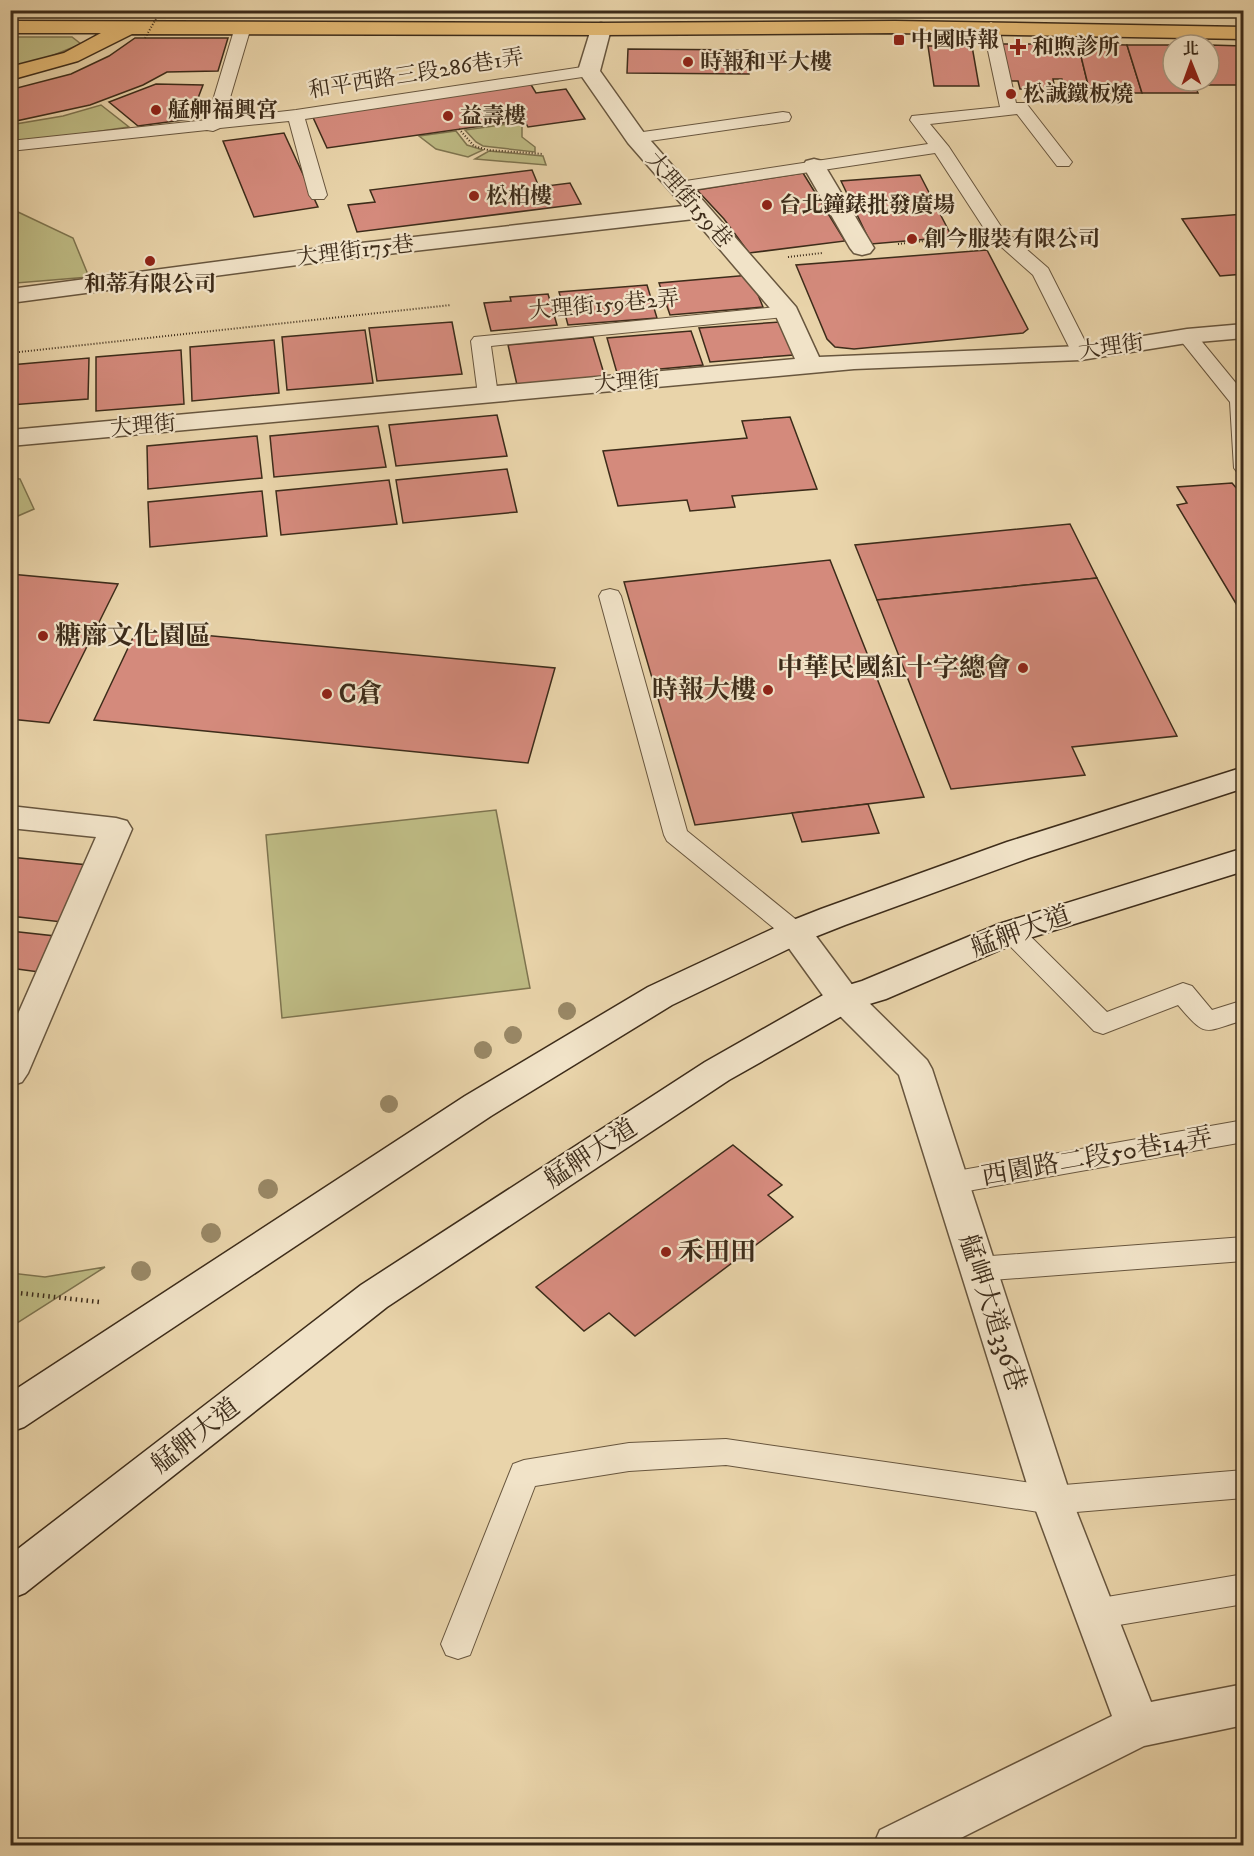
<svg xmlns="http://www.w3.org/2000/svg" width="1254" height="1856" viewBox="0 0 1254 1856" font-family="'IM FELL DW Pica','Noto Serif TC',serif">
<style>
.green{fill:#bebb84;stroke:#7e744f;stroke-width:1.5}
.building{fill:#d48a7c;stroke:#3d2c1a;stroke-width:1.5}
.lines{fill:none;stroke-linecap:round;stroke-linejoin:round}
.service-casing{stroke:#68563e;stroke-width:2}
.pedestrian-casing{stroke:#68563e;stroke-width:3}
.minor-casing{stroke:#68563e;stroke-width:3}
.secondary-casing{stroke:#3d2c1a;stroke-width:3}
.primary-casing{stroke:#3d2c1a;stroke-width:3}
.path-far1{stroke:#3d2c1a;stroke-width:2;stroke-dasharray:1 2;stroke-linecap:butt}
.path{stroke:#3d2c1a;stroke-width:4.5;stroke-dasharray:1.5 4;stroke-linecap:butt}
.service{fill:#f1e3c8;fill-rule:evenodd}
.pedestrian{fill:#f1e3c8;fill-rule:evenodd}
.minor{fill:#f1e3c8;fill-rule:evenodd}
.secondary{fill:#f1e3c8;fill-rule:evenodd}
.primary{fill:#e4ba75;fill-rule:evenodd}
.path-bridge{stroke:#3d2c1a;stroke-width:2;stroke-dasharray:1 2;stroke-linecap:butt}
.tree{fill:#986}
.poi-dot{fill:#8f2418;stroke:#f1e3c8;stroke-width:2}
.labels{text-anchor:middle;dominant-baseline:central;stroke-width:4.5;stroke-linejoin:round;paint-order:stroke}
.far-poi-label{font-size:22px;font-weight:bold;fill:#3d2c1a;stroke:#f1e3c8;text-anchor:start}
.far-street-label{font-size:22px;fill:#3d2c1a;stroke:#f1e3c8}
.poi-label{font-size:26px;font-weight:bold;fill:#3d2c1a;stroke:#f1e3c8;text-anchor:start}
.street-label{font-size:26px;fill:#3d2c1a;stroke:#f1e3c8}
</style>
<rect width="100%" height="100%" fill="#e9d4aa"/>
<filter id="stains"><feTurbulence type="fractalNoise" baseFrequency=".00333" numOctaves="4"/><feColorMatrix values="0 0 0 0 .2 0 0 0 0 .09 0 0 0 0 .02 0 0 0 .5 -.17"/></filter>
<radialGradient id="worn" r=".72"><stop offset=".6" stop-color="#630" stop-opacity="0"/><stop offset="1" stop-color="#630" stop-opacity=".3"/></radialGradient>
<g class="green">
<polygon points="11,37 72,37 81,44 49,57 11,68"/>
<polygon points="101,105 129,127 11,144 10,125 63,116"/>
<polygon points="522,122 522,137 535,147 535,152 483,146 476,142 465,130"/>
<polygon points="456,131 467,145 483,150 468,157 436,149 419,136"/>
<polygon points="489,151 543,156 546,165 475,159"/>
<polygon points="18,212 73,238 89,277 16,283"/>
<polygon points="11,478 20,479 34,509 11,519"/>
<polygon points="496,810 530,988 282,1018 266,835"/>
<polygon points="105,1267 11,1327 11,1273 45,1277"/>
</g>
<g class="building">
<polygon points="135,38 228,38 218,71 167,72 143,85 90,105 16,121 13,89 71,74 109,56"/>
<polygon points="1002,44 1078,44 1090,93 1066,92 1062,79 1053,79 1055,89 1020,89 1018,81 1010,81"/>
<polygon points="1078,44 1127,45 1142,93 1090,93"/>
<polygon points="1127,45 1173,45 1173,81 1193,81 1198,93 1142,93"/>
<polygon points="1209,45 1244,46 1244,88 1243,85 1195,85 1193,81 1209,81"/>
<polygon points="928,46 972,46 979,86 934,86"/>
<polygon points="628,49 748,50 749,74 627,73"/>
<polygon points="530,83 536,93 566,89 585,119 528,127 524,120 327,148 311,113"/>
<polygon points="156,84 203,85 190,119 138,126 109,102"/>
<polygon points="284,133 318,207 254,217 223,141"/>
<polygon points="532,170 539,187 570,183 581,204 357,232 348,205 375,202 370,190"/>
<polygon points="803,173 845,241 749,253 724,219 697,190"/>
<polygon points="920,175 952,237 871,244 841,181"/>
<polygon points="1244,214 1244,274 1220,276 1182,219"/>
<polygon points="987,250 1028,329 1023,333 854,349 835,347 827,339 796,265"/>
<polygon points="750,275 763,307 670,315 659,283"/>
<polygon points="647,285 657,318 568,325 559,292"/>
<polygon points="548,294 557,325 491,331 484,303 511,301 510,297"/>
<polygon points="452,322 462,374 377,381 369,328"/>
<polygon points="780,322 793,355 710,362 699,328"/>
<polygon points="365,330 373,383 287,390 282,337"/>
<polygon points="691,331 703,365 617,373 607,338"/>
<polygon points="593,337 605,377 517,385 508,345"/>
<polygon points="274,340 279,393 192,401 190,347"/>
<polygon points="181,350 184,404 96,411 96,357"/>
<polygon points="89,358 88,399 10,405 10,365"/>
<polygon points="497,415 507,456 396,466 389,425"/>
<polygon points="790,417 817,489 732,496 735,507 690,511 687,500 618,506 603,451 747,438 742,421"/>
<polygon points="378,426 386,467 274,477 270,436"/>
<polygon points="257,436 262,478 148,489 147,446"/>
<polygon points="507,469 517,512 403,523 396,480"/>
<polygon points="389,480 397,524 281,535 276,491"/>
<polygon points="1232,483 1244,497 1244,617 1177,505 1187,503 1177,487"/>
<polygon points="262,491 267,536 150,547 148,502"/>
<polygon points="1070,524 1097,578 877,600 855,545"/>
<polygon points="830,560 924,797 695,825 624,582"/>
<polygon points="10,574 118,584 49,723 10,719"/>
<polygon points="1097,578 1177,736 1072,747 1085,775 951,789 877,600"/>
<polygon points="137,629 555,668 528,763 94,720"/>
<polygon points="868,804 879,833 802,842 792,813"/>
<polygon points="10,857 88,865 62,922 10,916"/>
<polygon points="10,931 55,936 39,972 10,968"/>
<polygon points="733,1145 782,1185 768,1195 793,1217 635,1336 609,1313 584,1331 536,1287"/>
</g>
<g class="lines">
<g class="service-casing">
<g id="service">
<polygon points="243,22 251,27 224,118 296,110 589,66 597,71 589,76 305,119 327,195 324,199 312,199 309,195 289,121 220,128 213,131 207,130 10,151 10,141 207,120 235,27"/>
<polygon points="991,22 999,27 1016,103 1026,103 1072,162 1069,166 1057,166 1017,114 930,124 949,147 1002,228 1048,268 1091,353 1088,357 1074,357 1033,275 989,236 935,153 679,192 673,191 670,187 673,183 679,182 928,144 910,120 912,116 1000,107 983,27"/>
<polygon points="783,112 789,113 791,117 789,121 636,143 630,142 628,138 630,134 636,133"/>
<polygon points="787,306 794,308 796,312 794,316 491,346 498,395 495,399 481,399 478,395 471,341 474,337"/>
<polygon points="1187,330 1194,332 1244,393 1244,474 1237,472 1234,468 1230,402 1177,336 1180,332"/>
<polygon points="610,589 618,591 621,596 687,831 804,926 808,932 804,938 795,941 786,938 667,841 664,835 599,596 602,591"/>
<path d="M1011 923 1020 926 1107 1012 1183 983 1192 986 1212 1010 1244 1000V1020C1203 1032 1207 1039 1178 1005L1103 1034 1094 1031 1002 938 998 932 1002 926Z"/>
<polygon points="1244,1120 1244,1142 951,1194 941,1191 937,1183 941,1175 951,1172"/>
<polygon points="1244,1237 1244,1261 978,1281 968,1277 963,1269 968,1261 978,1257"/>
<polygon points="726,1439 1052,1486 1244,1470 1244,1498 1052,1514 726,1465 629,1471 535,1486 470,1655 458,1659 446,1655 441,1644 513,1464 524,1460 629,1443"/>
<polygon points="1244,1574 1244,1604 1095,1629 1083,1625 1079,1614 1083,1603 1095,1599"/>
</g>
</g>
<g class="pedestrian-casing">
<polygon id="pedestrian" points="814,159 822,161 825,166 874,248 870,253 862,255 854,253 850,248 803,166 806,161"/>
</g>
<g class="minor-casing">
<g id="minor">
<polygon points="601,23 608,25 611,29 600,71 644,133 796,307 819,357 1081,346 1187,329 1244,324 1244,338 1187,343 1081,360 854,369 10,446 10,430 795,359 775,314 694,219 335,260 10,303 10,289 335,246 683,206 628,143 578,71 591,29 594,25"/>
<polygon points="10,806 116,818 127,821 132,829 28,1073 22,1082 10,1086 10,1032 96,837 10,828"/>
<polygon points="795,920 807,924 856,990 927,1060 932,1069 1072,1500 1151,1702 1244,1684 1244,1725 1144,1746 945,1846 873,1846 880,1830 1112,1716 1032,1500 899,1075 832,1008 783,940 778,932 783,924"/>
</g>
</g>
<g class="secondary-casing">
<g id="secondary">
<polygon points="1244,767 1244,788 1029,858 845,925 807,940 672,1005 491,1116 24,1427 10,1432 10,1393 465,1096 648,987 783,924 821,909 1007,842"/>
<polygon points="1244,848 1244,871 1023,940 886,999 856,1008 729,1080 387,1307 25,1593 10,1599 10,1555 361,1285 705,1062 832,990 862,981 999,924"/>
</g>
</g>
<g class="primary-casing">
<polygon id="primary" points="10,21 601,23 895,21 1244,27 1244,39 895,33 601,35 132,34 78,61 10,80 10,67 64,53 101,33 10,33"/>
</g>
<g class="path-far1">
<polyline points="459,129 474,146 488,150 543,154"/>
<polyline points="898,244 959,237"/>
<polyline points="788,257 822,253"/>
<polyline points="10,353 451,305"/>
</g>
<polyline class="path" points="10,1292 99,1302"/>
<use href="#service" class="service"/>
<use href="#pedestrian" class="pedestrian"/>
<use href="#minor" class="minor"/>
<use href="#secondary" class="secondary"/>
<use href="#primary" class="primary"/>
<polyline class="path-bridge" points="145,38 157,17"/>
</g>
<g class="tree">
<circle cx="567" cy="1011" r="9"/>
<circle cx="513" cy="1035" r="9"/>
<circle cx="483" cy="1050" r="9"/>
<circle cx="389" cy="1104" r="9"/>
<circle cx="268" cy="1189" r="10"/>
<circle cx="211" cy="1233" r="10"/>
<circle cx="141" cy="1271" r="10"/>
</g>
<g class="poi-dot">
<rect x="893" y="34" width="12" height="12" rx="3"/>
<path d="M1015 38h6v6h6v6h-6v6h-6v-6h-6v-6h6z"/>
<circle cx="688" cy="62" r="6"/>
<circle cx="1011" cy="94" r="6"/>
<circle cx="156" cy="110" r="6"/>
<circle cx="448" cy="116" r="6"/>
<circle cx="474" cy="196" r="6"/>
<circle cx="767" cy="205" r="6"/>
<circle cx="912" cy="239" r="6"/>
<circle cx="150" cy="261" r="6"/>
<circle cx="43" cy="636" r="6"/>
<circle cx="1023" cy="668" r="6"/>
<circle cx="768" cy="690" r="6"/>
<circle cx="327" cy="694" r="6"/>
<circle cx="666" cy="1252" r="6"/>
</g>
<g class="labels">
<g class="far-poi-label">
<text x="911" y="40">中國時報</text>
<text x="1032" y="47">和煦診所</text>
<text x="700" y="62">時報和平大樓</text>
<text x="1023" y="94">松誠鐵板燒</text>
<text x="168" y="110">艋舺福興宮</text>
<text x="460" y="116">益壽樓</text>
<text x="486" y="196">松柏樓</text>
<text x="779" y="205">台北鐘錶批發廣場</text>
<text x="924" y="239">創今服裝有限公司</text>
<text x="150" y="284" text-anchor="middle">和蒂有限公司</text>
</g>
<g class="far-street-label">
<text transform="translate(416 74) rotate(-9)">和平西路三段286巷1弄</text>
<text transform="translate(689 200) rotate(49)">大理街159巷</text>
<text transform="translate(355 251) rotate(-7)">大理街175巷</text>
<text transform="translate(604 305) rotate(-5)">大理街159巷2弄</text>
<text transform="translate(1111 347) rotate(-8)">大理街</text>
<text transform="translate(627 382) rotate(-5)">大理街</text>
<text transform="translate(143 426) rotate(-5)">大理街</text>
</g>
<g class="poi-label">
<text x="55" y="636">糖廍文化園區</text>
<text x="1011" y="668" text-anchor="end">中華民國紅十字總會</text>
<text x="756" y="690" text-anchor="end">時報大樓</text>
<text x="339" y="694">C倉</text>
<text x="678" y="1252">禾田田</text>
</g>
<g class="street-label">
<text transform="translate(1021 932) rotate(-20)">艋舺大道</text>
<text transform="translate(591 1154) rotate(-33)">艋舺大道</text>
<text transform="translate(1097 1157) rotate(-10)">西園路二段50巷14弄</text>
<text transform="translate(992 1313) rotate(72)">艋岬大道336巷</text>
<text transform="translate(196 1436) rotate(-38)">艋舺大道</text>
</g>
</g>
<rect width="1254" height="1856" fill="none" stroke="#e9d4aa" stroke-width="36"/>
<rect x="12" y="12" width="1230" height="1832" fill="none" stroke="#3d2c1a" stroke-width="3"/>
<rect x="18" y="18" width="1218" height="1820" fill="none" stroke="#3d2c1a" stroke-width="1.5"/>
<g transform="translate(1191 63) rotate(359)"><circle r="28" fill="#f1e3c8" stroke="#a99a82" stroke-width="1.5"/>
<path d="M0-4.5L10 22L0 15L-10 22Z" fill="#8f2418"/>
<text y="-9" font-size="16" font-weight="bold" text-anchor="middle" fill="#3d2c1a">北</text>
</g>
<rect width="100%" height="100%" filter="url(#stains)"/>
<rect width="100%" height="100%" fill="url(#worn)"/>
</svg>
